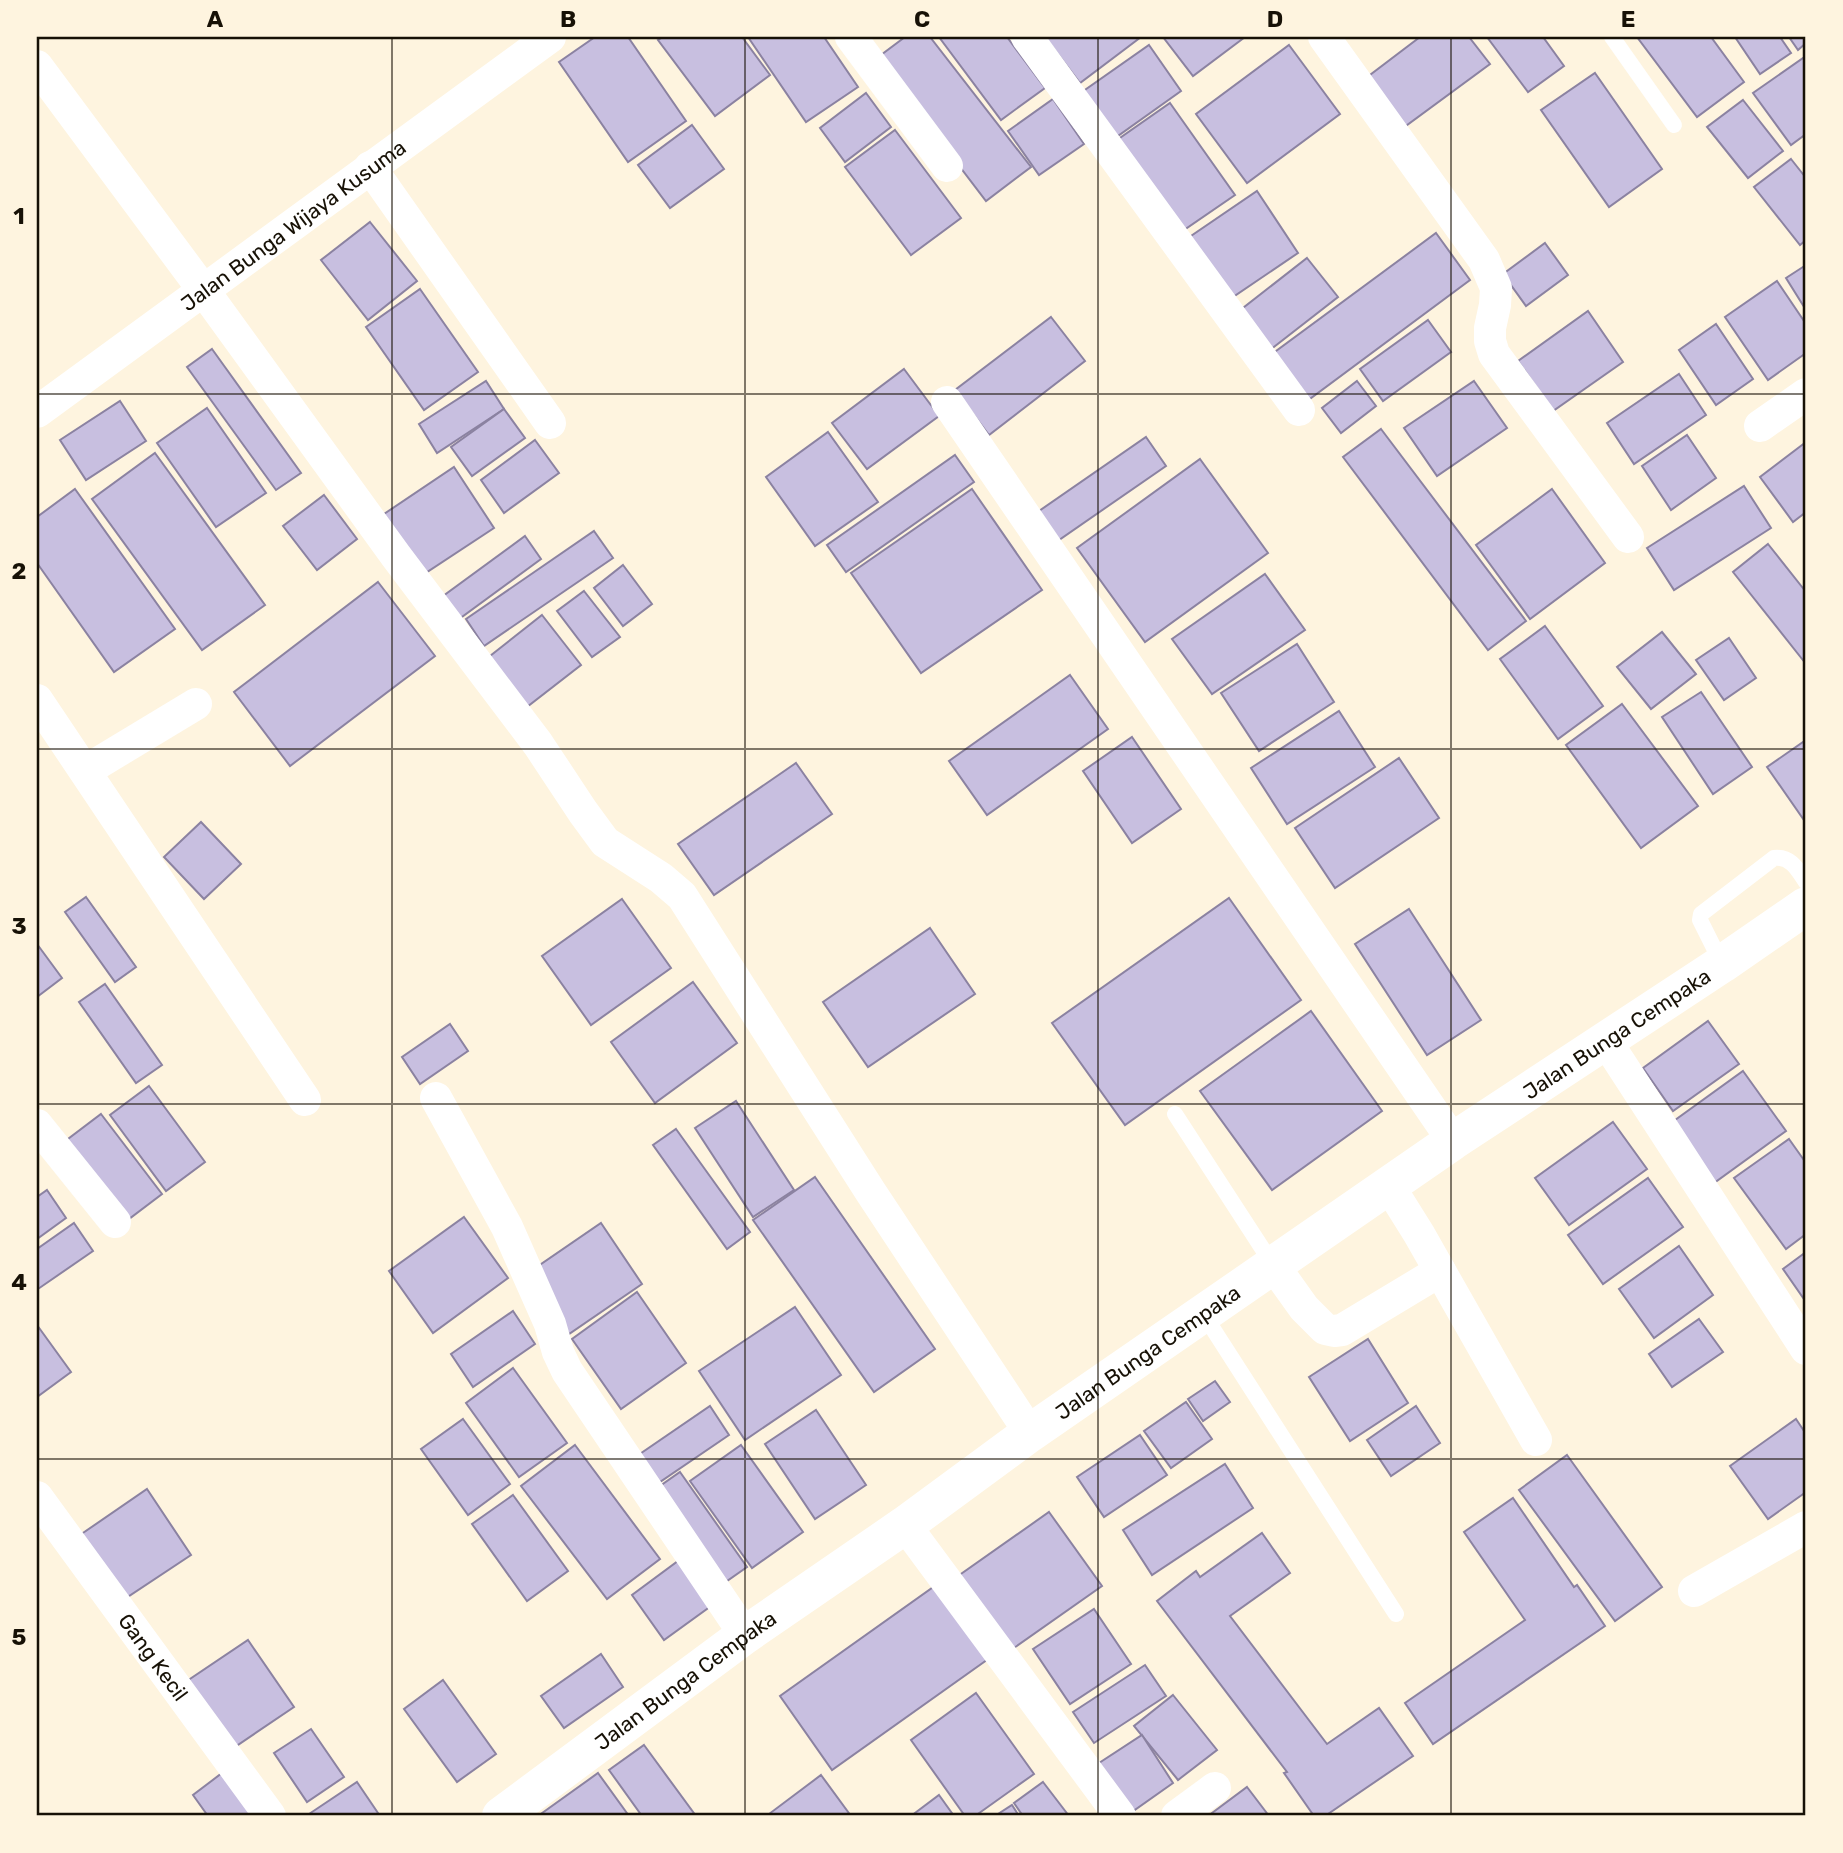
<svg xmlns="http://www.w3.org/2000/svg" width="1843" height="1853" viewBox="0 0 1843 1853" font-family="Rubik,sans-serif">
<style>
.building{fill:#c8bfe0;stroke:#8b82a1;stroke-width:2}
.lines{fill:none;stroke-linecap:round;stroke-linejoin:round}
.service{stroke:#fff;stroke-width:16}
.minor{stroke:#fff;stroke-width:32}
.tertiary{stroke:#fff;stroke-width:38}
.grid{fill:none;stroke:#171106;stroke-width:2;stroke-opacity:0.55}
.labels{text-anchor:middle;dominant-baseline:central;stroke-width:5;stroke-linejoin:round;paint-order:stroke}
.street-label{font-size:21px;fill:#171106;stroke:#fef4df}
.neatline{fill:none;stroke:#171106;stroke-width:2.5}
.grid-label{font-size:23px;text-anchor:middle;font-weight:bold;fill:#171106}
</style>
<rect width="100%" height="100%" fill="#fef4df"/>
<g class="building">
<polygon points="595,37 628,37 686,121 628,162 559,62"/>
<polygon points="663,37 742,37 770,75 715,116 658,40"/>
<polygon points="748,37 824,37 858,87 806,122"/>
<polygon points="905,37 930,37 1031,167 986,201 877,58"/>
<polygon points="939,37 1007,37 1045,88 1001,120"/>
<polygon points="1045,37 1141,37 1080,83"/>
<polygon points="1163,37 1245,37 1193,76"/>
<polygon points="1420,37 1469,37 1490,64 1403,128 1366,78"/>
<polygon points="1487,37 1543,37 1564,66 1528,92"/>
<polygon points="1637,37 1711,37 1744,82 1697,117"/>
<polygon points="1735,37 1780,37 1791,53 1760,74"/>
<polygon points="1789,37 1806,37 1806,43 1798,50"/>
<polygon points="1149,45 1181,91 1115,138 1082,92"/>
<polygon points="1289,45 1340,114 1247,183 1196,114"/>
<polygon points="1806,56 1806,134 1791,145 1753,93"/>
<polygon points="1595,73 1662,169 1609,207 1541,110"/>
<polygon points="866,93 891,127 845,162 820,128"/>
<polygon points="1053,99 1084,144 1039,175 1008,131"/>
<polygon points="1743,100 1783,151 1748,178 1707,127"/>
<polygon points="1170,103 1235,195 1181,232 1117,140"/>
<polygon points="692,125 724,169 670,208 638,165"/>
<polygon points="895,130 961,218 911,255 845,167"/>
<polygon points="1791,159 1806,178 1806,240 1800,245 1754,187"/>
<polygon points="1257,191 1298,253 1230,299 1188,238"/>
<polygon points="370,222 417,281 368,320 321,260"/>
<polygon points="1436,233 1470,280 1307,401 1272,354"/>
<polygon points="1545,243 1568,275 1526,306 1503,274"/>
<polygon points="1307,258 1338,297 1265,354 1234,315"/>
<polygon points="1806,265 1806,310 1786,278"/>
<polygon points="1777,281 1806,324 1806,353 1768,380 1725,317"/>
<polygon points="420,289 478,372 424,410 366,327"/>
<polygon points="1588,311 1623,362 1553,411 1518,361"/>
<polygon points="1051,317 1085,361 989,435 955,390"/>
<polygon points="1428,320 1451,352 1383,401 1360,369"/>
<polygon points="1716,324 1753,379 1716,405 1679,350"/>
<polygon points="212,349 301,473 276,490 187,367"/>
<polygon points="904,369 939,416 867,469 832,423"/>
<polygon points="1679,374 1706,415 1634,464 1607,423"/>
<polygon points="486,381 504,409 437,453 419,424"/>
<polygon points="1357,381 1376,406 1341,433 1322,408"/>
<polygon points="1474,381 1507,428 1437,476 1404,428"/>
<polygon points="120,401 146,441 86,480 60,440"/>
<polygon points="207,408 266,493 216,527 157,443"/>
<polygon points="504,409 525,438 472,476 451,447"/>
<polygon points="1381,429 1526,621 1488,650 1343,457"/>
<polygon points="828,432 878,502 815,546 766,477"/>
<polygon points="1687,435 1716,478 1671,510 1642,466"/>
<polygon points="1146,437 1166,466 1059,540 1039,511"/>
<polygon points="535,440 559,473 504,513 481,480"/>
<polygon points="1806,442 1806,512 1793,522 1760,477"/>
<polygon points="155,453 265,605 202,650 92,499"/>
<polygon points="955,455 974,482 846,572 827,545"/>
<polygon points="1200,459 1268,553 1145,642 1077,548"/>
<polygon points="454,467 494,528 421,576 381,516"/>
<polygon points="1744,486 1771,528 1674,590 1647,548"/>
<polygon points="75,489 175,629 114,672 37,563 37,517"/>
<polygon points="972,489 1042,590 921,673 851,573"/>
<polygon points="1552,489 1605,563 1530,619 1476,545"/>
<polygon points="324,495 357,539 317,570 283,526"/>
<polygon points="594,531 613,558 484,646 466,619"/>
<polygon points="525,536 541,559 455,622 439,599"/>
<polygon points="1768,544 1806,592 1806,664 1733,572"/>
<polygon points="623,565 652,604 623,626 594,588"/>
<polygon points="1265,574 1305,630 1212,694 1172,639"/>
<polygon points="378,582 435,656 290,766 234,692"/>
<polygon points="584,591 620,637 592,657 557,611"/>
<polygon points="542,615 581,665 523,710 485,660"/>
<polygon points="1545,626 1603,706 1558,739 1500,659"/>
<polygon points="1662,632 1696,674 1651,709 1617,667"/>
<polygon points="1729,638 1756,678 1724,700 1696,660"/>
<polygon points="1297,644 1334,702 1259,751 1221,693"/>
<polygon points="1070,675 1108,729 987,815 949,761"/>
<polygon points="1701,692 1752,767 1713,794 1662,717"/>
<polygon points="1622,704 1698,806 1641,848 1566,745"/>
<polygon points="1339,711 1375,767 1287,824 1251,768"/>
<polygon points="1132,737 1181,809 1132,843 1083,771"/>
<polygon points="1806,740 1806,823 1767,767"/>
<polygon points="1399,758 1439,818 1335,888 1295,828"/>
<polygon points="796,763 832,814 714,895 678,844"/>
<polygon points="201,822 241,864 204,899 164,857"/>
<polygon points="86,897 136,967 115,982 65,912"/>
<polygon points="1229,898 1301,1000 1125,1125 1052,1023"/>
<polygon points="622,899 671,968 591,1025 542,956"/>
<polygon points="1409,909 1481,1020 1427,1055 1355,944"/>
<polygon points="930,928 975,994 868,1067 823,1002"/>
<polygon points="37,944 62,978 37,997"/>
<polygon points="693,982 737,1043 655,1103 611,1042"/>
<polygon points="105,984 162,1065 136,1083 79,1002"/>
<polygon points="1311,1011 1382,1111 1272,1190 1200,1091"/>
<polygon points="1708,1021 1739,1064 1673,1111 1643,1068"/>
<polygon points="450,1024 468,1051 420,1084 402,1057"/>
<polygon points="1743,1071 1786,1131 1714,1183 1671,1123"/>
<polygon points="149,1086 205,1162 166,1191 110,1115"/>
<polygon points="736,1101 794,1190 753,1217 695,1128"/>
<polygon points="101,1114 162,1194 125,1222 64,1142"/>
<polygon points="1613,1122 1647,1169 1569,1225 1535,1178"/>
<polygon points="676,1129 750,1232 727,1249 653,1145"/>
<polygon points="1789,1139 1806,1163 1806,1234 1786,1249 1734,1178"/>
<polygon points="815,1177 935,1349 874,1392 753,1220"/>
<polygon points="1648,1178 1683,1227 1603,1284 1568,1235"/>
<polygon points="47,1190 66,1218 37,1239 37,1197"/>
<polygon points="464,1217 508,1278 433,1333 389,1271"/>
<polygon points="74,1223 93,1251 38,1289 37,1249"/>
<polygon points="601,1223 642,1284 569,1334 528,1273"/>
<polygon points="1679,1246 1713,1295 1654,1338 1619,1289"/>
<polygon points="1806,1252 1806,1302 1783,1269"/>
<polygon points="637,1292 686,1363 621,1409 572,1339"/>
<polygon points="795,1307 841,1375 745,1440 699,1371"/>
<polygon points="513,1311 535,1344 473,1387 451,1354"/>
<polygon points="1699,1319 1723,1352 1672,1387 1649,1354"/>
<polygon points="37,1325 71,1372 37,1397"/>
<polygon points="1368,1339 1408,1403 1350,1441 1309,1377"/>
<polygon points="513,1368 567,1443 519,1477 466,1403"/>
<polygon points="1215,1381 1230,1402 1203,1421 1188,1399"/>
<polygon points="1186,1402 1212,1439 1171,1468 1144,1431"/>
<polygon points="710,1406 729,1435 654,1486 634,1458"/>
<polygon points="1416,1406 1440,1443 1391,1476 1367,1440"/>
<polygon points="816,1410 866,1485 815,1519 765,1444"/>
<polygon points="463,1419 510,1484 468,1515 421,1449"/>
<polygon points="1796,1419 1806,1434 1806,1492 1768,1519 1730,1466"/>
<polygon points="1140,1435 1167,1475 1104,1517 1077,1477"/>
<polygon points="575,1445 660,1559 607,1599 521,1486"/>
<polygon points="741,1445 803,1532 752,1568 690,1481"/>
<polygon points="1567,1455 1662,1587 1615,1621 1519,1490"/>
<polygon points="1225,1464 1253,1508 1152,1575 1123,1530"/>
<polygon points="680,1472 747,1567 717,1588 650,1493"/>
<polygon points="147,1489 191,1555 123,1600 80,1535"/>
<polygon points="513,1495 568,1571 527,1601 472,1524"/>
<polygon points="1513,1498 1574,1587 1577,1585 1605,1626 1433,1744 1405,1703 1525,1620 1464,1532"/>
<polygon points="1049,1512 1102,1586 1004,1655 951,1581"/>
<polygon points="1262,1533 1290,1573 1230,1616 1327,1744 1379,1708 1413,1756 1325,1816 1314,1816 1284,1773 1287,1772 1157,1601 1196,1571 1200,1577"/>
<polygon points="678,1561 711,1606 664,1640 632,1595"/>
<polygon points="939,1583 991,1657 832,1770 780,1696"/>
<polygon points="1094,1609 1131,1664 1070,1704 1033,1649"/>
<polygon points="248,1640 294,1707 226,1753 181,1685"/>
<polygon points="601,1654 623,1687 564,1728 541,1696"/>
<polygon points="1145,1665 1166,1696 1094,1743 1073,1712"/>
<polygon points="443,1680 496,1754 457,1782 404,1709"/>
<polygon points="976,1693 1034,1774 975,1816 965,1816 911,1740"/>
<polygon points="1173,1695 1217,1750 1178,1780 1134,1726"/>
<polygon points="311,1729 344,1777 307,1802 274,1753"/>
<polygon points="1142,1735 1173,1783 1129,1814 1096,1765"/>
<polygon points="644,1745 696,1816 642,1816 609,1770"/>
<polygon points="222,1773 254,1816 208,1816 193,1795"/>
<polygon points="598,1773 629,1816 538,1816"/>
<polygon points="821,1775 851,1816 771,1816 769,1814"/>
<polygon points="357,1782 380,1816 310,1816 309,1814"/>
<polygon points="1043,1782 1069,1816 1023,1816 1014,1803"/>
<polygon points="1247,1787 1269,1816 1208,1816"/>
<polygon points="939,1795 954,1816 911,1816"/>
<polygon points="1012,1805 1019,1816 995,1816"/>
</g>
<g class="lines">
<g class="service">
<polyline points="1612,37 1674,125"/>
<path d="M1722 964 1700 920 1701 914 1774 858C1791 856 1798 870 1806 882"/>
<polyline points="1175,1114 1273,1265"/>
<polyline points="1204,1315 1396,1614"/>
</g>
<g class="minor">
<polyline points="851,37 947,166"/>
<polyline points="1027,37 1299,410"/>
<polyline points="1324,37 1484,260 1496,288 1495,305 1490,328 1490,341 1494,354 1628,537"/>
<polyline points="37,66 204,291 396,556 538,744 583,812 605,842 661,878 682,896 870,1191 1030,1433"/>
<polyline points="370,167 550,423"/>
<polyline points="947,402 1453,1141"/>
<path id="s1" d="M37 412C209 288 378 161 550 37"/>
<polyline points="1760,426 1806,394"/>
<polyline points="37,700 305,1100"/>
<polyline points="85,771 196,704"/>
<polyline points="1606,1041 1806,1349"/>
<polyline points="436,1098 507,1227 550,1324 558,1352 567,1371 745,1635"/>
<polyline points="37,1125 115,1222"/>
<polyline points="1389,1186 1419,1234 1536,1440"/>
<polyline points="1274,1266 1304,1308 1325,1329 1334,1331 1342,1330 1440,1271"/>
<path id="s2" d="M37 1497 270 1816"/>
<polyline points="905,1525 1120,1816"/>
<polyline points="1694,1591 1806,1527"/>
<polyline points="1177,1816 1215,1788"/>
</g>
<path class="tertiary" id="s3" d="M501 1816 745 1635 905 1525 1030 1433 1453 1141 1722 964 1806 906"/>
</g>
<path class="grid" d="M392 37V1816M745 37V1816M1098 37V1816M1451 37V1816M37 394H1806M37 749H1806M37 1104H1806M37 1459H1806"/>
<g class="labels">
<g class="street-label">
<text stroke="none"><textPath href="#s1" startOffset="317">Jalan Bunga Wijaya Kusuma</textPath></text>
<text stroke="none"><textPath href="#s3" startOffset="1363">Jalan Bunga Cempaka</textPath></text>
<text stroke="none"><textPath href="#s3" startOffset="796">Jalan Bunga Cempaka</textPath></text>
<text stroke="none"><textPath href="#s2" startOffset="198">Gang Kecil</textPath></text>
<text stroke="none"><textPath href="#s3" startOffset="229">Jalan Bunga Cempaka</textPath></text>
</g>
</g>
<rect width="1843" height="1853" fill="none" stroke="#fef4df" stroke-width="77"/>
<rect x="38" y="38" width="1766" height="1776" class="neatline"/>
<g class="grid-label">
<text x="215" y="27">A</text>
<text x="568" y="27">B</text>
<text x="922" y="27">C</text>
<text x="1275" y="27">D</text>
<text x="1628" y="27">E</text>
<text x="19" y="224">1</text>
<text x="19" y="579">2</text>
<text x="19" y="934">3</text>
<text x="19" y="1290">4</text>
<text x="19" y="1645">5</text>
</g>
</svg>
